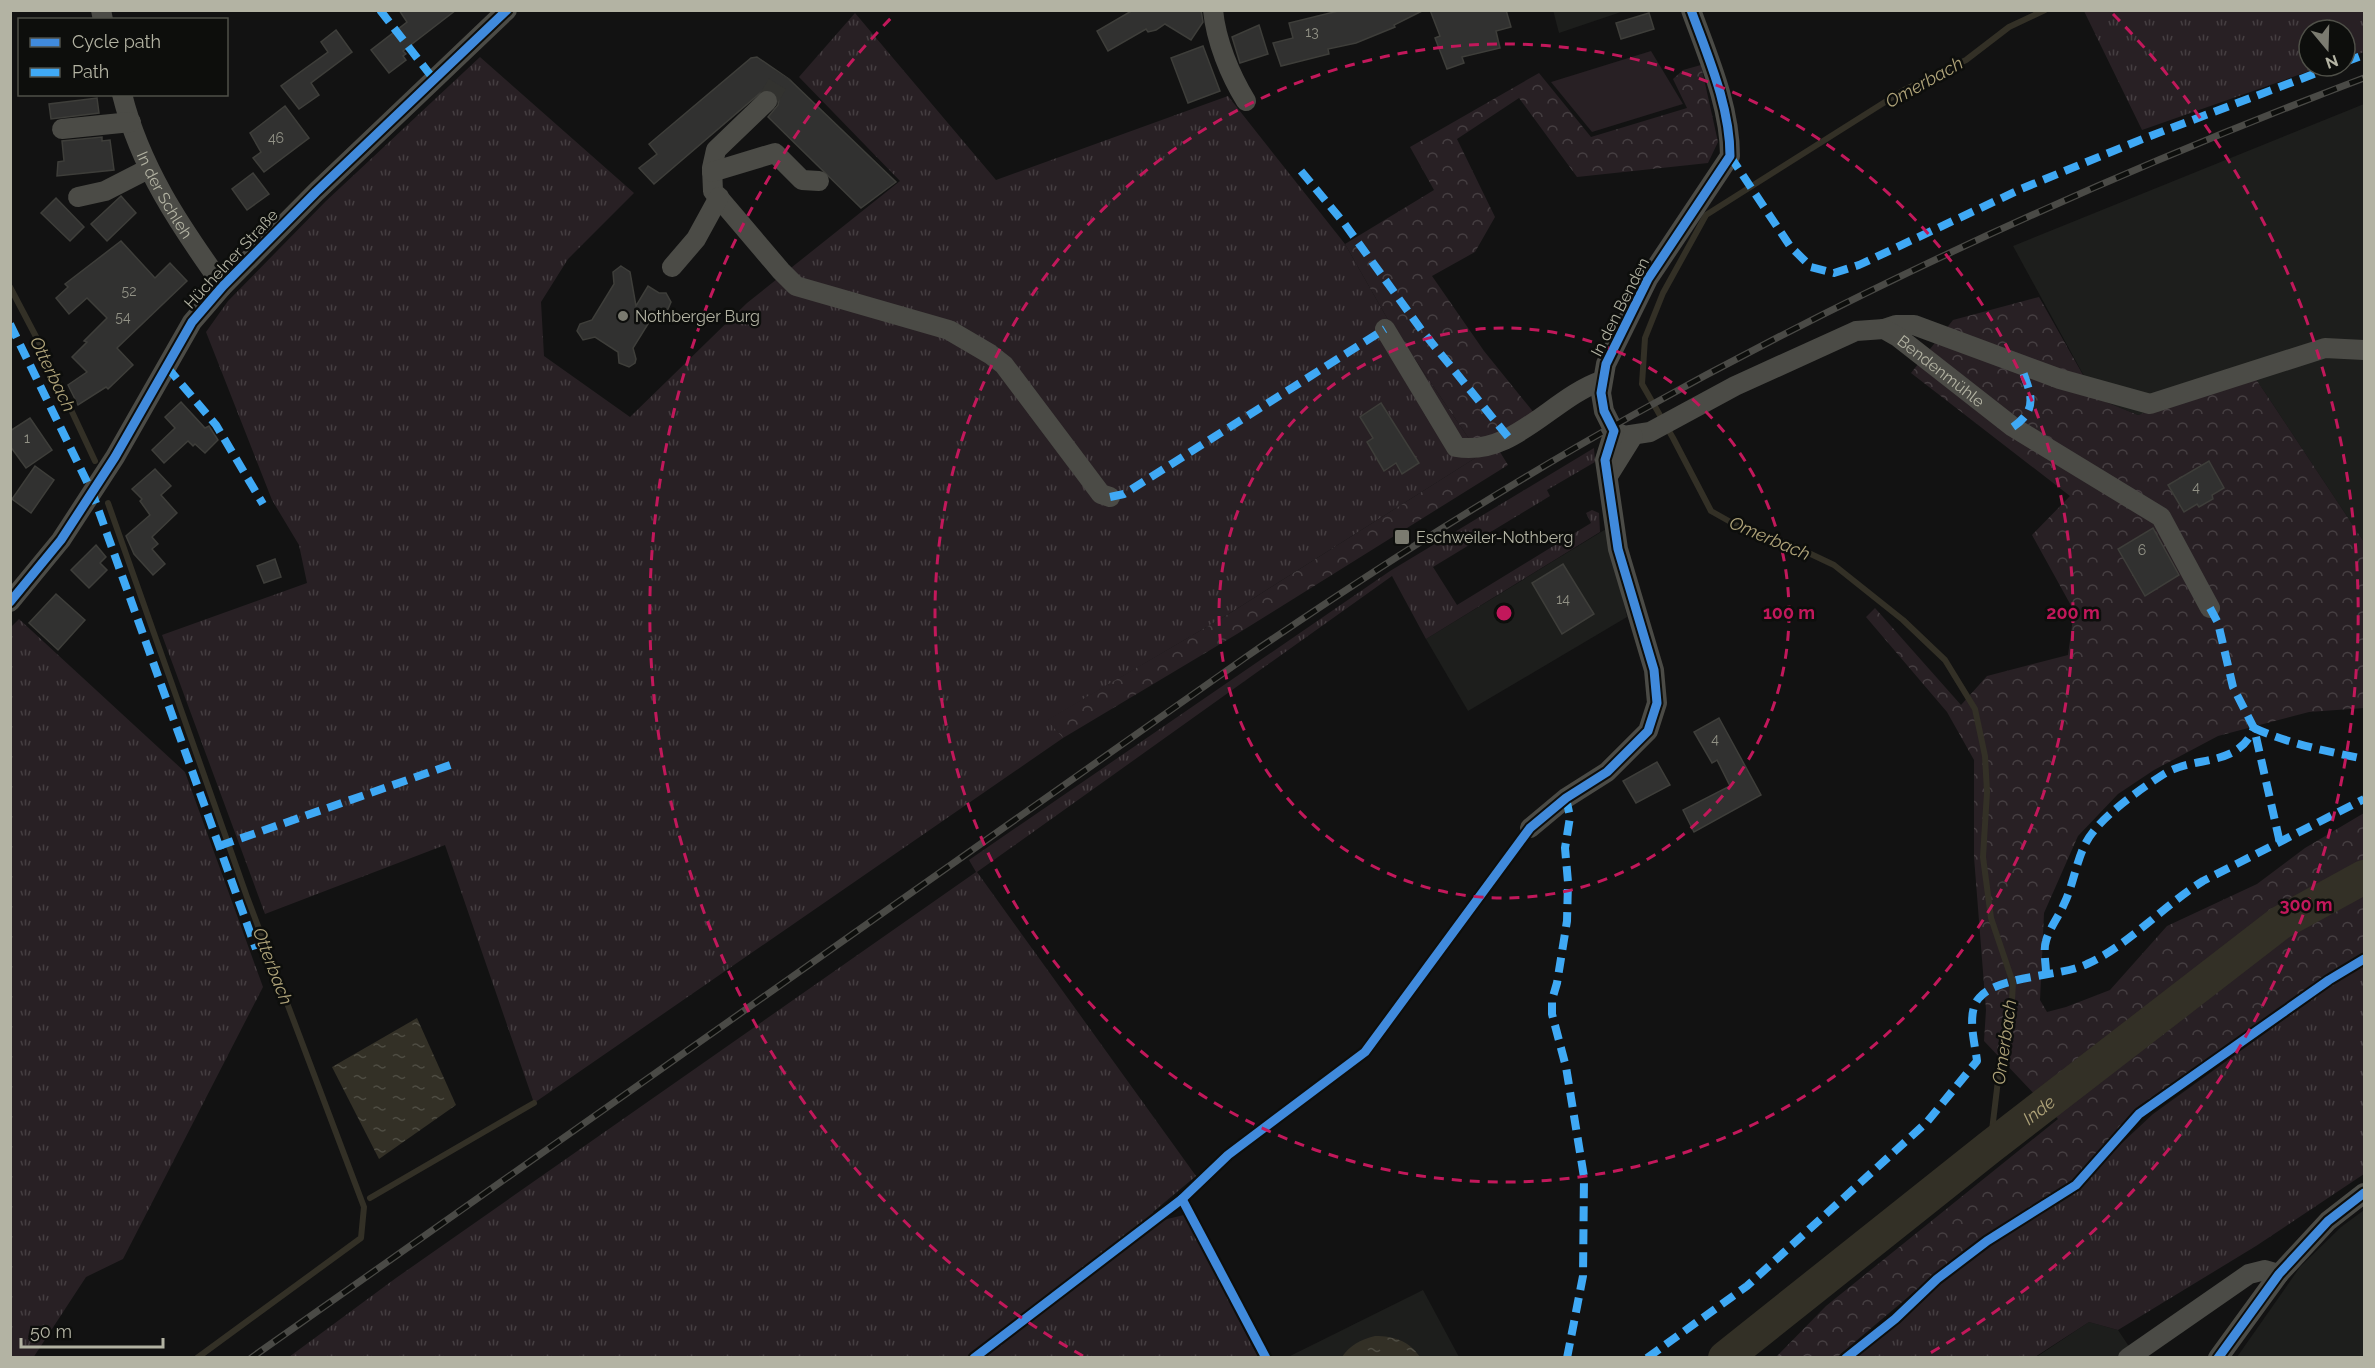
<svg xmlns="http://www.w3.org/2000/svg" width="2375" height="1368" viewBox="0 0 2375 1368" font-family="Raleway,sans-serif">
<style>
.built{fill:#1d1e1c}
.grass{fill:url(#grass-tufts)}
.forest{fill:url(#forest-crowns)}
.pitch{fill:#282024}
.water{fill:url(#water-ripples)}
.lines{fill:none;stroke-linecap:round;stroke-linejoin:round}
.stream{stroke:#333026;stroke-width:6}
.river{stroke:#333026;stroke-width:34}
.building{fill:#313130;stroke:#3e3e3a;stroke-width:1.5}
.minor-tunnel{stroke:#32322f;stroke-width:20;stroke-dasharray:20 10;stroke-linecap:butt}
.minor{stroke:#4b4b46;stroke-width:20}
.rail-casing{stroke:#4a4a46;stroke-width:7}
.rail{stroke:#0d0e0c;stroke-width:4.5;stroke-dasharray:14;stroke-linecap:butt}
.quiet{stroke:#3fa9f5;stroke-width:8;stroke-dasharray:15 8;stroke-linecap:butt}
.cycleway-casing{stroke:#0d0e0c;stroke-width:13}
.cycleway{stroke:#408adc;stroke-width:9}
.ring{fill:none;stroke:#c2185b;stroke-width:3;stroke-dasharray:10 8}
.poi-dot{fill:#7b7b70;stroke:#0d0e0c;stroke-width:2}
.labels{text-anchor:middle;dominant-baseline:central;stroke-width:5;stroke-linejoin:round;paint-order:stroke}
.number-label{font-size:14px;fill:#929286}
.street-label{font-size:16px;fill:#b3b3a3;stroke:#0d0e0c}
.poi-label{font-size:16px;fill:#b3b3a3;stroke:#0d0e0c;text-anchor:start}
.water-label{font-size:18px;font-style:italic;fill:#afa379;stroke:#0d0e0c}
.centre{fill:#c2185b;stroke:#0d0e0c;stroke-width:3}
.ring-label{font-size:18px;text-anchor:middle;font-weight:bold;fill:#c2185b;stroke:#0d0e0c;stroke-width:5;stroke-linejoin:round;paint-order:stroke}
</style>
<defs>
<pattern id="grass-tufts" width="24" height="20" patternUnits="userSpaceOnUse" patternTransform="scale(1.5)"><rect width="24" height="20" fill="#282024"/><path d="M3 7l-1-3M5 7V3M7 7l1-3M15 17l-1-3M17 17v-4M19 17l1-3" fill="none" stroke="#453e41"/></pattern>
<pattern id="forest-crowns" width="20" height="18" patternUnits="userSpaceOnUse" patternTransform="scale(1.5)"><rect width="20" height="18" fill="#282024"/><path d="M2 6a3 3 0 1 1 6 0M12 15a3 3 0 1 1 6 0" fill="none" stroke="#453e41"/></pattern>
<pattern id="water-ripples" width="26" height="14" patternUnits="userSpaceOnUse" patternTransform="scale(1.5)"><rect width="26" height="14" fill="#333026"/><path d="M2 4q2-2 4 0t4 0M15 11q2-2 4 0t4 0" fill="none" stroke="#4e4c42"/></pattern>
</defs>
<rect width="100%" height="100%" fill="#121212"/>
<g class="built">
<polygon points="1553,10 1624,10 1624,11 1559,33"/>
<polygon points="2364,104 2364,542 2254,376 2138,415 2096,398 2013,246"/>
<polygon points="1606,529 1627,617 1468,711 1426,639"/>
<polygon points="2364,1210 2364,1357 2237,1357 2300,1267 2341,1227"/>
<polygon points="1423,1290 1459,1357 1286,1358"/>
<polygon points="2089,1322 2118,1330 2136,1357 2035,1358"/>
</g>
<g class="grass">
<polygon points="2084,11 2364,11 2364,52 2345,59 2345,30 2309,30 2309,66 2324,66 2142,130"/>
<polygon points="855,13 996,180 1228,96 1345,244 1387,318 1480,455 1227,615 1048,720 1063,738 534,1103 445,845 265,914 162,635 307,583 299,545 272,500 206,332 228,301 326,201 480,57 634,193 568,259 541,302 544,356 630,417 747,303 900,181 799,77"/>
<polygon points="1594,448 1595,462 1547,490 1550,496 1433,567 1457,605 1591,523 1586,513 1592,510 1599,513 1600,532 1426,639 1392,576 977,872 1196,1176 1153,1212 1159,1221 1184,1215 1258,1357 289,1357 396,1278 976,872 969,860 1390,571"/>
<polygon points="19,619 185,772 263,987 123,1259 86,1277 33,1358 10,1357 10,628"/>
<polygon points="2364,965 2364,1174 2256,1246 2118,1330 2089,1322 2035,1357 1855,1357 1898,1323 1941,1282 1990,1245 2079,1189 2108,1156 2153,1114 2332,985"/>
</g>
<g class="forest">
<polygon points="1701,65 1718,142 1708,163 1577,177 1519,98 1457,139 1495,217 1475,252 1432,276 1484,351 1535,414 1492,439 1508,465 1237,634 1063,738 1047,720 1227,615 1480,455 1387,318 1345,244 1434,190 1410,147 1539,73 1591,137 1687,108 1673,79 1683,70"/>
<polygon points="2039,297 2096,398 2138,415 2254,376 2364,542 2364,708 2309,712 2218,736 2154,770 2118,794 2078,836 2044,913 2040,1000 2047,1012 2066,1007 2110,990 2167,926 2257,884 2305,848 2364,813 2364,954 2328,976 2136,1108 2072,1182 1985,1237 1933,1276 1837,1357 1775,1358 1826,1306 2058,1119 1984,1041 1986,1010 1974,857 1974,760 1947,712 1866,617 1875,608 1961,705 1987,676 2068,655 2074,611 2032,535 2070,496 1911,373 1953,320"/>
</g>
<polygon class="pitch" points="1651,51 1683,104 1592,132 1551,82"/>
<g class="water">
<polygon points="417,1018 456,1105 379,1159 332,1067"/>
<path d="M1375 1336C1394 1336 1409 1341 1420 1357H1342C1350 1345 1360 1340 1375 1336Z"/>
</g>
<g class="lines">
<g class="stream">
<polyline points="10,287 43,350 95,461"/>
<polyline points="108,503 247,897 364,1207 361,1238 197,1358"/>
<polyline points="1990,1147 1999,1072 2011,1016 2013,983 1991,918 1983,857 1987,792 1985,756 1975,709 1945,660 1903,620 1834,565 1796,547 1743,529 1711,511 1673,438 1642,384 1645,338 1663,293 1706,215 1904,90 1966,60 2009,27 2045,10"/>
<polyline points="370,1198 534,1103"/>
</g>
<path class="river" id="s1" d="M1725 1358 1990 1147 2280 923 2364 877"/>
</g>
<g class="building">
<polygon points="399,10 456,10 403,51 406,54 403,56 406,60 389,73 371,50 407,22"/>
<polygon points="1133,10 1201,10 1203,22 1191,40 1165,24 1156,30 1148,32 1146,29 1108,51 1097,31"/>
<polygon points="1342,10 1424,10 1394,25 1395,27 1356,43 1328,49 1329,54 1281,66 1273,43 1293,38 1289,23"/>
<polygon points="1430,10 1506,10 1511,27 1496,31 1500,48 1462,57 1464,63 1447,69 1435,38 1440,36"/>
<polygon points="1649,13 1654,29 1621,39 1616,23"/>
<polygon points="1259,25 1268,54 1240,63 1232,37"/>
<polygon points="336,30 352,52 311,83 319,95 299,109 281,86 328,52 321,42"/>
<polygon points="1203,46 1220,91 1188,103 1171,58"/>
<polygon points="757,57 789,79 896,182 861,208 768,117 778,105 779,99 775,92 765,89 654,184 639,168 657,154 649,144 751,58"/>
<polygon points="97,98 99,113 51,119 49,104"/>
<polygon points="285,106 309,138 264,172 253,158 261,152 250,133"/>
<polygon points="102,137 102,141 110,140 114,170 57,176 58,162 64,161 62,141"/>
<polygon points="253,173 269,194 247,210 232,189"/>
<polygon points="121,196 136,213 107,241 91,224"/>
<polygon points="56,198 84,227 70,241 41,213"/>
<polygon points="121,241 155,278 170,263 187,281 117,348 133,365 108,389 106,387 78,405 68,385 87,372 72,357 87,342 84,341 107,318 87,298 69,314 56,298 68,287 65,284"/>
<polygon points="621,266 630,272 636,306 648,286 659,293 666,293 671,302 668,309 656,311 633,348 636,359 635,363 629,367 619,363 618,352 595,337 583,340 577,331 580,324 592,320 614,284 613,272"/>
<polygon points="181,402 205,428 209,426 218,440 205,453 195,444 193,446 188,441 164,463 152,450 175,428 165,417"/>
<polygon points="1381,403 1419,463 1402,474 1396,463 1384,471 1367,442 1373,438 1360,417"/>
<polygon points="30,418 52,450 26,468 10,446 10,431"/>
<polygon points="2209,461 2224,488 2212,495 2213,499 2199,507 2197,504 2184,512 2168,485"/>
<polygon points="35,466 54,480 31,513 12,499"/>
<polygon points="155,469 171,486 161,495 177,513 152,537 158,544 152,549 165,564 153,575 134,554 126,536 150,515 140,501 142,499 132,489"/>
<polygon points="2153,528 2179,575 2145,596 2118,549"/>
<polygon points="96,545 106,557 100,563 107,570 89,588 71,570"/>
<polygon points="275,559 281,577 264,583 257,566"/>
<polygon points="1563,564 1594,614 1562,634 1532,583"/>
<polygon points="56,594 85,620 58,650 29,623"/>
<polygon points="1719,718 1761,795 1694,832 1683,810 1730,786 1717,760 1712,763 1694,732"/>
<polygon points="1657,762 1670,785 1636,803 1623,781"/>
</g>
<g class="lines">
<polyline class="minor-tunnel" points="767,101 783,75"/>
<g class="minor">
<polyline points="101,10 103,20"/>
<path d="M1213 10C1216 41 1230 75 1246 101"/>
<path id="s2" d="M122 94C140 167 180 226 223 286"/>
<polyline points="767,101 716,150 712,168 713,191 781,271 796,286 949,330 990,354 1004,365 1101,494 1110,497"/>
<polyline points="62,129 131,122"/>
<polyline points="712,172 775,153 802,180 819,181"/>
<polyline points="78,197 105,191 148,169"/>
<polyline points="672,267 696,239 719,197"/>
<path d="M1385 329 1456 447C1513 457 1552 398 1601 381"/>
<polyline points="1884,329 1896,325 1914,325 2060,379 2150,404 2325,348 2364,350"/>
<path id="s3" d="M1614 431 1624 436 1650 432 1735 386 1856 331 1884 329 1898 337 2013 427 2161 517 2210 608"/>
<polyline points="1608,476 1633,436"/>
<polyline points="10,602 61,540 115,457 192,322 223,286 316,192 507,10"/>
<path d="M1530 828 1566 798 1607 772 1648 731 1657 703 1654 670 1618 549 1605 460 1614 431 1604 411 1601 393 1606 364 1648 279 1730 156C1730 106 1708 57 1691 10"/>
<polyline points="2128,1358 2249,1274 2265,1270 2279,1274"/>
<polyline points="2218,1358 2279,1274 2328,1221 2364,1193"/>
</g>
<g class="rail-casing">
<path id="rail" d="M251 1358 1246 657C1372 571 1500 489 1633 415 1868 284 2113 173 2364 78"/>
</g>
<use href="#rail" class="rail"/>
<g class="quiet">
<polyline points="380,10 435,81"/>
<polyline points="2345,62 2364,55"/>
<polyline points="1730,156 1790,246 1811,267 1834,273 1859,265 2021,189 2145,138 2335,66"/>
<polyline points="1301,171 1344,223 1423,332 1509,438"/>
<polyline points="10,324 92,492 256,949"/>
<polyline points="167,367 216,425 263,504"/>
<path d="M2013 427C2040 408 2030 393 2021 366"/>
<polyline points="1110,497 1124,494 1385,329"/>
<polyline points="2210,608 2218,623 2233,687 2254,728 2280,843"/>
<path d="M2254 728C2289 744 2327 751 2364 759"/>
<polyline points="1566,798 1570,817 1565,848 1568,882 1567,921 1557,983 1552,1000 1552,1014 1566,1067 1584,1177 1583,1276 1567,1358"/>
<polyline points="219,846 453,764"/>
<path d="M2046 973C2046 964 2043 950 2046 941 2049 929 2059 916 2064 904 2075 882 2077 851 2093 832 2109 811 2142 788 2164 774 2195 755 2238 768 2254 728"/>
<path d="M1647 1358 1747 1286 1927 1122 1977 1061C1975 1043 1966 1013 1979 998 1998 975 2061 977 2087 964 2129 945 2163 906 2203 881L2364 799"/>
</g>
<g class="cycleway-casing">
<g id="cycleway">
<polyline points="10,602 61,540 115,457 192,322 223,286 316,192 507,10"/>
<polyline points="1182,1199 1266,1358"/>
<path d="M974 1358 1182 1199 1228 1155 1365 1052 1530 828 1566 798 1607 772 1648 731 1657 703 1654 670 1618 549 1605 460 1614 431 1604 411 1601 393 1606 364 1648 279 1730 156C1730 106 1708 57 1691 10"/>
<polyline points="1846,1358 1895,1319 1937,1279 1987,1241 2076,1185 2139,1114 2329,980 2364,959"/>
<polyline points="2218,1358 2279,1274 2328,1221 2364,1193"/>
</g>
</g>
<use href="#cycleway" class="cycleway"/>
</g>
<g class="ring">
<circle cx="1504" cy="613" r="285"/>
<circle cx="1504" cy="613" r="569"/>
<path d="M1083 1356A854 854 0 0 1 895 14M2113 14A854 854 0 0 1 1925 1356"/>
</g>
<g class="poi-dot">
<circle cx="623" cy="316" r="6"/>
<rect x="1394" y="529" width="16" height="16" rx="3"/>
</g>
<g class="labels">
<g class="number-label">
<text x="1312" y="32">13</text>
<text x="276" y="138">46</text>
<text x="129" y="291">52</text>
<text x="123" y="317">54</text>
<text x="27" y="438">1</text>
<text x="2196" y="487">4</text>
<text x="2142" y="550">6</text>
<text x="1563" y="599">14</text>
<text x="1715" y="739">4</text>
</g>
<g class="street-label">
<text stroke="none"><textPath href="#s2" startOffset="110">In der Schleh</textPath></text>
<text transform="translate(231 259) rotate(-47)">Hüchelner Straße</text>
<text transform="translate(1620 307) rotate(-63)">In den Benden</text>
<text stroke="none"><textPath href="#s3" startOffset="366">Bendenmühle</textPath></text>
</g>
<g class="poi-label">
<text x="635" y="316">Nothberger Burg</text>
<text x="1416" y="537">Eschweiler-Nothberg</text>
</g>
<g class="water-label">
<text transform="translate(1924 82) rotate(-29)">Omerbach</text>
<text transform="translate(53 374) rotate(64)">Otterbach</text>
<text transform="translate(1770 538) rotate(23)">Omerbach</text>
<text transform="translate(273 966) rotate(69)">Otterbach</text>
<text transform="translate(2004 1042) rotate(-82)">Omerbach</text>
<text stroke="none"><textPath href="#s1" startOffset="400">Inde</textPath></text>
</g>
</g>
<circle cx="1504" cy="613" r="9" class="centre"/>
<g class="ring-label">
<text x="1789" y="619">100 m</text>
<text x="2073" y="619">200 m</text>
<text x="2306" y="911">300 m</text>
</g>
<rect width="2375" height="1368" fill="none" stroke="#b3b3a3" stroke-width="24"/>
<rect x="18" y="18" width="210" height="78" fill="#0d0e0c" stroke="#4f5048" stroke-width="1.5"/>
<rect x="30" y="38" width="30" height="9" fill="#408adc" stroke="#4f5048" stroke-width="1.5"/>
<text x="72" y="48" font-size="18" fill="#b3b3a3">Cycle path</text>
<rect x="30" y="68" width="30" height="9" fill="#3fa9f5" stroke="#4f5048" stroke-width="1.5"/>
<text x="72" y="78" font-size="18" fill="#b3b3a3">Path</text>
<g transform="translate(2327 48) rotate(161)"><circle r="28" fill="#0d0e0c" stroke="#4f5048" stroke-width="1.5"/>
<path d="M0-4.5L10 22L0 15L-10 22Z" fill="#7b7b70"/>
<text y="-9" font-size="16" font-weight="bold" text-anchor="middle" fill="#b3b3a3">N</text>
</g>
<path d="M21 1338v9h142v-9" fill="none" stroke="#b3b3a3" stroke-width="3"/>
<text x="30" y="1338" font-size="18" fill="#b3b3a3" stroke="#0d0e0c" stroke-width="4.5" paint-order="stroke">50 m</text>
</svg>
